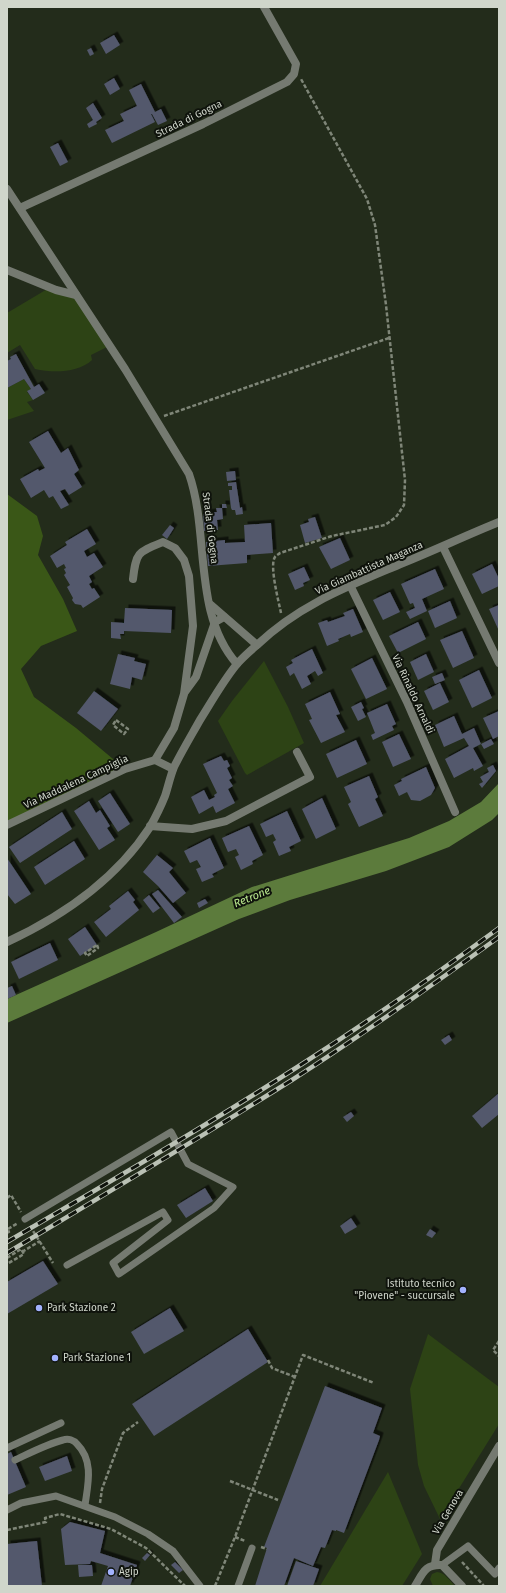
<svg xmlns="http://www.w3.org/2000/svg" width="506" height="1593" viewBox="0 0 506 1593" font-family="'Fira Sans',sans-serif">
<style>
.green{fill:#2d4315}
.forest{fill:#3a5717}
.water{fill:#5c7b3c}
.building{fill:#53586c;filter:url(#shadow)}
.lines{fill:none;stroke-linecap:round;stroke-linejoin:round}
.path{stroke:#7f8678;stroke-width:2.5;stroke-dasharray:4 2;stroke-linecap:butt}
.service{stroke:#757a71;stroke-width:7}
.minor{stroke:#757a71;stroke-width:8}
.tertiary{stroke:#757a71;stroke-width:8}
.rail-casing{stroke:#bac1b5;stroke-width:4.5}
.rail{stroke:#0f130c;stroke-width:3;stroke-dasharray:9;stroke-linecap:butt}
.poi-dot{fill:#a2b2fd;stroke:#0f130c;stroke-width:1.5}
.labels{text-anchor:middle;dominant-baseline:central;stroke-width:4;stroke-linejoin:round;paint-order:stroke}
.street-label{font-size:10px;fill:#d0d6cb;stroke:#0f130c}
.poi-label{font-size:10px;fill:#d0d6cb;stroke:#0f130c;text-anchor:start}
.water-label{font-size:11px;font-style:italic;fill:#bbe98f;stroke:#0f130c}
</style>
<defs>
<filter id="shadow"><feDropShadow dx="3.5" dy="-3.5" stdDeviation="0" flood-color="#0009"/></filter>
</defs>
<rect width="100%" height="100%" fill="#232c1b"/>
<g class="green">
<path d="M49 288 75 297 107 347 91 355 92 360C78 373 53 373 35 369L20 345 7 353V313Z"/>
<polygon points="24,379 31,389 27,392 33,400 27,402 34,411 7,420 7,388"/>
<polygon points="264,661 288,707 304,743 247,775 245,773 218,721 232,701"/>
<polygon points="428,1334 499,1387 499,1424 440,1519 424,1486 418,1465 410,1389"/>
<polygon points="388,1472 422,1554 402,1586 320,1586"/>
<path d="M437 1572C444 1572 450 1581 455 1586H433L430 1579 432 1574Z"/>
</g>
<polygon class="forest" points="7,494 37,516 43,536 38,555 63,599 77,631 41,646 21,669 34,697 76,728 125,769 7,825"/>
<polygon class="water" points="499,783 499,813 492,820 449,847 386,871 290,900 239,919 7,1023 7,999 156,932 252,887 409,838 449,821 481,802"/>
<g class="building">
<polygon points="114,35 120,45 106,54 100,43"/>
<polygon points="91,48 94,54 90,56 87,50"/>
<polygon points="114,78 120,89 110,95 104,84"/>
<polygon points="141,84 155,112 161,109 167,121 158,125 152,114 151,114 155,122 112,143 105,130 124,121 120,114 137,106 129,90"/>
<polygon points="93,103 102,118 96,122 97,124 89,128 87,124 93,120 86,108"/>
<polygon points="58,143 68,162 60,166 50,147"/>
<polygon points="16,354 34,387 39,384 45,393 33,400 27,391 31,389 24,379 7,388 7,361 11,359 10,357"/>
<polygon points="48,431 61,453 68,448 79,470 74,474 82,487 69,495 65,489 60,491 69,505 61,509 53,496 49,498 44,490 31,498 20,479 38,469 39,471 45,468 29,442"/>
<polygon points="235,471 236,480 227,481 226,472"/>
<polygon points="236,482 240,508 242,507 243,514 236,515 235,510 232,510 231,508 229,490 232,490 232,486 228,486 228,483"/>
<polygon points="222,504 226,504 227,508 222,508 223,519 217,520 218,530 204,531 203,513 217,512 216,508 222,508"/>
<polygon points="315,517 322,538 305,543 300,525 309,522 308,519"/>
<polygon points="271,523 273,553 247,555 247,563 208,566 206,542 225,540 225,543 245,542 244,525"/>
<polygon points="170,525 174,528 167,539 162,535"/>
<polygon points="87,529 96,544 84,551 87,557 94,553 103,567 89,576 92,582 89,584 92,589 94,588 100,597 83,608 81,605 75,604 72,600 73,598 67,587 70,585 64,575 66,573 64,569 66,568 64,564 57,568 50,556 67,545 65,542"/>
<polygon points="340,538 350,560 331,569 319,547"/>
<polygon points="492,564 499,579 499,586 482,594 472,574"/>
<polygon points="304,567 310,580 303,583 304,586 295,590 288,574"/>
<polygon points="435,569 444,589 422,599 427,611 410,619 406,612 415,608 413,603 410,604 401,584"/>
<polygon points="390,592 400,612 383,620 373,600"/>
<polygon points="450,601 457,618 435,628 428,611"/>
<polygon points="499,605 499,631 489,609"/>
<polygon points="125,608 172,610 171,633 124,631 124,634 120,634 121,639 111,638 111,622 124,623"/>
<polygon points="353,609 363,632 351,637 350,634 338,639 339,641 327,646 318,623 327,620 328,622 345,616 343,613"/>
<polygon points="418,622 426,639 398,653 389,636"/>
<polygon points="462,631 474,658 453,668 440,640"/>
<polygon points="312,649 323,673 318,676 315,671 307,676 311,684 302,689 294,673 290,676 286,667 293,663 291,660"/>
<polygon points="118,654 135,658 134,661 146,664 142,680 132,677 130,689 110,684"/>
<polygon points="426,654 434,672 418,680 410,662"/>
<polygon points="372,658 387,689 366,699 351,669"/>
<polygon points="479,670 492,698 472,708 459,680"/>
<polygon points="442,673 445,680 435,684 432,677"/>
<polygon points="440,683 449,702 433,710 424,691"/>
<polygon points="94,691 118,709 101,731 77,713"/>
<polygon points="330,692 340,714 336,715 345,732 321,743 309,720 312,719 305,704"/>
<polygon points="361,702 364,708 362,709 366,717 358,721 351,707"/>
<polygon points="387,704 396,724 392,726 394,730 373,740 371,735 375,733 367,713"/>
<polygon points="499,711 499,736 493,739 483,718"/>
<polygon points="454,716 462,734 474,728 481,744 473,748 483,766 474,771 473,768 454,778 445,759 469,746 464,738 444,747 435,725"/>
<polygon points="399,734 411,759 393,767 382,742"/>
<polygon points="491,739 494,744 484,749 481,744"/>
<polygon points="356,740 367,764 337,778 326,754"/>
<polygon points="221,756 224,761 227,760 230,766 227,768 232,778 229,780 233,786 228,789 235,803 216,813 213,806 199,814 191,797 204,790 209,800 215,797 214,795 217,793 203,764"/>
<polygon points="493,765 496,771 482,788 479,784 483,782 480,777 489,772 487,768"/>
<polygon points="426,767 435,788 431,795 420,801 411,800 407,792 399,796 394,785 402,781 401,779"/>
<polygon points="369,776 378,797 375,799 383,816 359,827 348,804 351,802 344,787"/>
<polygon points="110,793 130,824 118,832 98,801"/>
<polygon points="322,798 336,829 316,839 302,809"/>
<polygon points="89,801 96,813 100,810 110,826 107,828 115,840 99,850 74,811"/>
<polygon points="287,811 301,841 289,847 291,851 279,856 273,842 276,840 273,834 266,837 260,824"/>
<polygon points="62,812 72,829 20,863 9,847"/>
<polygon points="249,826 263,855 252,861 253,864 241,870 235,857 239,855 236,849 228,852 222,838"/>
<polygon points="210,838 224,868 212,874 214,877 202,882 196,869 201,867 197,860 190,863 184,851"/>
<polygon points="74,841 85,859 45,885 34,867"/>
<polygon points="157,855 173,868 169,872 186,893 173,903 158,886 143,872"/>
<polygon points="7,858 31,894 15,904 7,894"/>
<polygon points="158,890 182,917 174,923 152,894"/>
<polygon points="128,891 135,900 133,902 139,910 106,937 94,922 111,909 109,906"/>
<polygon points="149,895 160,908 153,913 143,900"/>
<polygon points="205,899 208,903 199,908 197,903"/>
<polygon points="85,927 97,945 80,956 68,939"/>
<polygon points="50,943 58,960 19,979 11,962"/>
<polygon points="12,986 16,995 7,999 7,988"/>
<polygon points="449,1035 452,1040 445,1045 441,1040"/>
<polygon points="499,1093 499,1114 482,1128 472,1116"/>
<polygon points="351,1112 354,1116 347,1122 343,1117"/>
<polygon points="205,1188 213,1201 186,1218 177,1205"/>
<polygon points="351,1218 357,1227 345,1234 340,1226"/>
<polygon points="430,1229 436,1233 432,1238 426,1235"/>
<polygon points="43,1261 58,1284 7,1314 7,1282"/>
<polygon points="170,1308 184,1331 144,1354 131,1332"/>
<polygon points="248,1329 268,1362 154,1436 132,1404"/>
<polygon points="325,1386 382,1408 373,1433 380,1436 379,1440 344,1533 336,1530 336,1531 332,1530 325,1548 321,1547 313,1566 294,1558 284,1586 255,1586 267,1548 264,1547"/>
<polygon points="11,1452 26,1487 7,1495 7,1454"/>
<polygon points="67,1456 72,1471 45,1481 39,1467"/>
<polygon points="70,1522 105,1531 100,1553 137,1565 130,1586 101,1586 108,1566 91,1561 90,1564 65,1565 61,1529"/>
<polygon points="37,1541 42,1586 7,1586 7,1544"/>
<polygon points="147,1553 150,1555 145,1561 142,1558"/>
<polygon points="296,1561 319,1569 313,1586 287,1586"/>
<polygon points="175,1562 183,1570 179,1573 171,1565"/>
<polygon points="78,1565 92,1565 93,1576 79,1577"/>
</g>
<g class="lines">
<g class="path">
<polyline points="164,416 389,338"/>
<path d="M281 613C279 603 269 565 275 557 275 556 279 554 280 553L332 536 385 525 396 517 404 505 405 480 386 305 375 225 367 199 301 79"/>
<polygon points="116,720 128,729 124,734 113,725"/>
<polygon points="97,945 98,948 87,956 85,953"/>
<polyline points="7,1198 11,1195 21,1212"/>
<polyline points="30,1226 53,1263"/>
<polyline points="8,1229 18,1223"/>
<polyline points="7,1233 9,1232 7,1228"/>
<polyline points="22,1252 40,1241"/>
<polyline points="7,1258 21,1249 24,1254 7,1264"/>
<polyline points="499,1341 493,1350 499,1356"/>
<polyline points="268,1360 272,1368 295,1377"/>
<polyline points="230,1481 278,1500"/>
<polyline points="100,1503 102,1489 123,1433 138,1422"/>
<polyline points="7,1530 46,1522 45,1518 60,1514 111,1529 146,1548 185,1586"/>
<polyline points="235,1537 245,1541"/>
<polyline points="261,1547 267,1549"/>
<polyline points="462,1562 484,1586"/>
<polyline points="215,1586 235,1537 303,1355 374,1383"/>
</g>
<g class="service">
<polyline points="25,1219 171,1132 188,1164 233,1187 214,1208 119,1274 113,1263 168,1220 163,1212 67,1265"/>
<polyline points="7,1448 61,1423"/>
<path d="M15 1460C30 1453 47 1444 63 1440 68 1438 74 1440 77 1444 94 1461 88 1484 85 1505"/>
<polyline points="7,1510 21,1503 56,1496 115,1517 148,1534 173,1551 200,1586"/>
<polyline points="442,1565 468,1546 495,1574 499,1568"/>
<polyline points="238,1586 252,1548"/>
</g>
<g class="minor">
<path d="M7 189 125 369 189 474C210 534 192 613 237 664"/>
<polyline points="20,208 203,124 287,82 294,74 296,64 264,7"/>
<polyline points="7,270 56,290 76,295"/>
<polyline points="443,547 499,663"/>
<path d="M133 579C136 552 138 552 163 542L175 548 184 560 189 576 193 626 184 694 174 728 155 760 173 769"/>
<polyline points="350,585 407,702 455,812"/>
<polyline points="211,605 257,645"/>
<polyline points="185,692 196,677 215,622 224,617"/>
<polyline points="7,825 125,769 155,760"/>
<polyline points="150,826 192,829 226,821 310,777 297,752"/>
<polyline points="435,1564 437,1550 499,1446"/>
<path d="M415 1586C423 1573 425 1564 442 1565L462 1586"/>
</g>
<path class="tertiary" d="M7 942C63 916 116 879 150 827 155 818 161 806 165 796 168 787 170 777 174 767 182 751 191 736 200 720 212 701 223 681 237 664 243 657 250 651 257 645 300 604 349 586 403 563 435 550 467 535 499 522"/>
<g class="rail-casing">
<g id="rail">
<path d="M7 1242C106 1184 206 1126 302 1064 369 1021 435 975 499 928"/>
<path d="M7 1253C102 1196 198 1139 292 1080 362 1035 431 986 499 937"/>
</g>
</g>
<use href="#rail" class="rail"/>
</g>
<g class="poi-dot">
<circle cx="463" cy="1290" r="4"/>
<circle cx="39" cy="1308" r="4"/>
<circle cx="55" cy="1358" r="4"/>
<circle cx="111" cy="1572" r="4"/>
</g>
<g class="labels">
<g class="street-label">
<text transform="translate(189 119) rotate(-26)">Strada di Gogna</text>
<text transform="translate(210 528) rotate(83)">Strada di Gogna</text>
<text transform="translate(369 568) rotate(-24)">Via Giambattista Maganza</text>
<text transform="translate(413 694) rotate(65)">Via Rinaldo Arnaldi</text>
<text transform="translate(76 782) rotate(-25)">Via Maddalena Campiglia</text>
<text transform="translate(448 1512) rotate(-59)">Via Genova</text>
</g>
<g class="poi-label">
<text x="455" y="1284" text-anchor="end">Istituto tecnico<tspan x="455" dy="12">"Piovene" - succursale</tspan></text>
<text x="47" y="1308">Park Stazione 2</text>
<text x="63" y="1358">Park Stazione 1</text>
<text x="119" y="1572">Agip</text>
</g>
<g class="water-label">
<text transform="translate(252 897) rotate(-22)">Retrone</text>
</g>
</g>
<rect width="506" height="1593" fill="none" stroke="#d0d6cb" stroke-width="16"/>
</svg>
